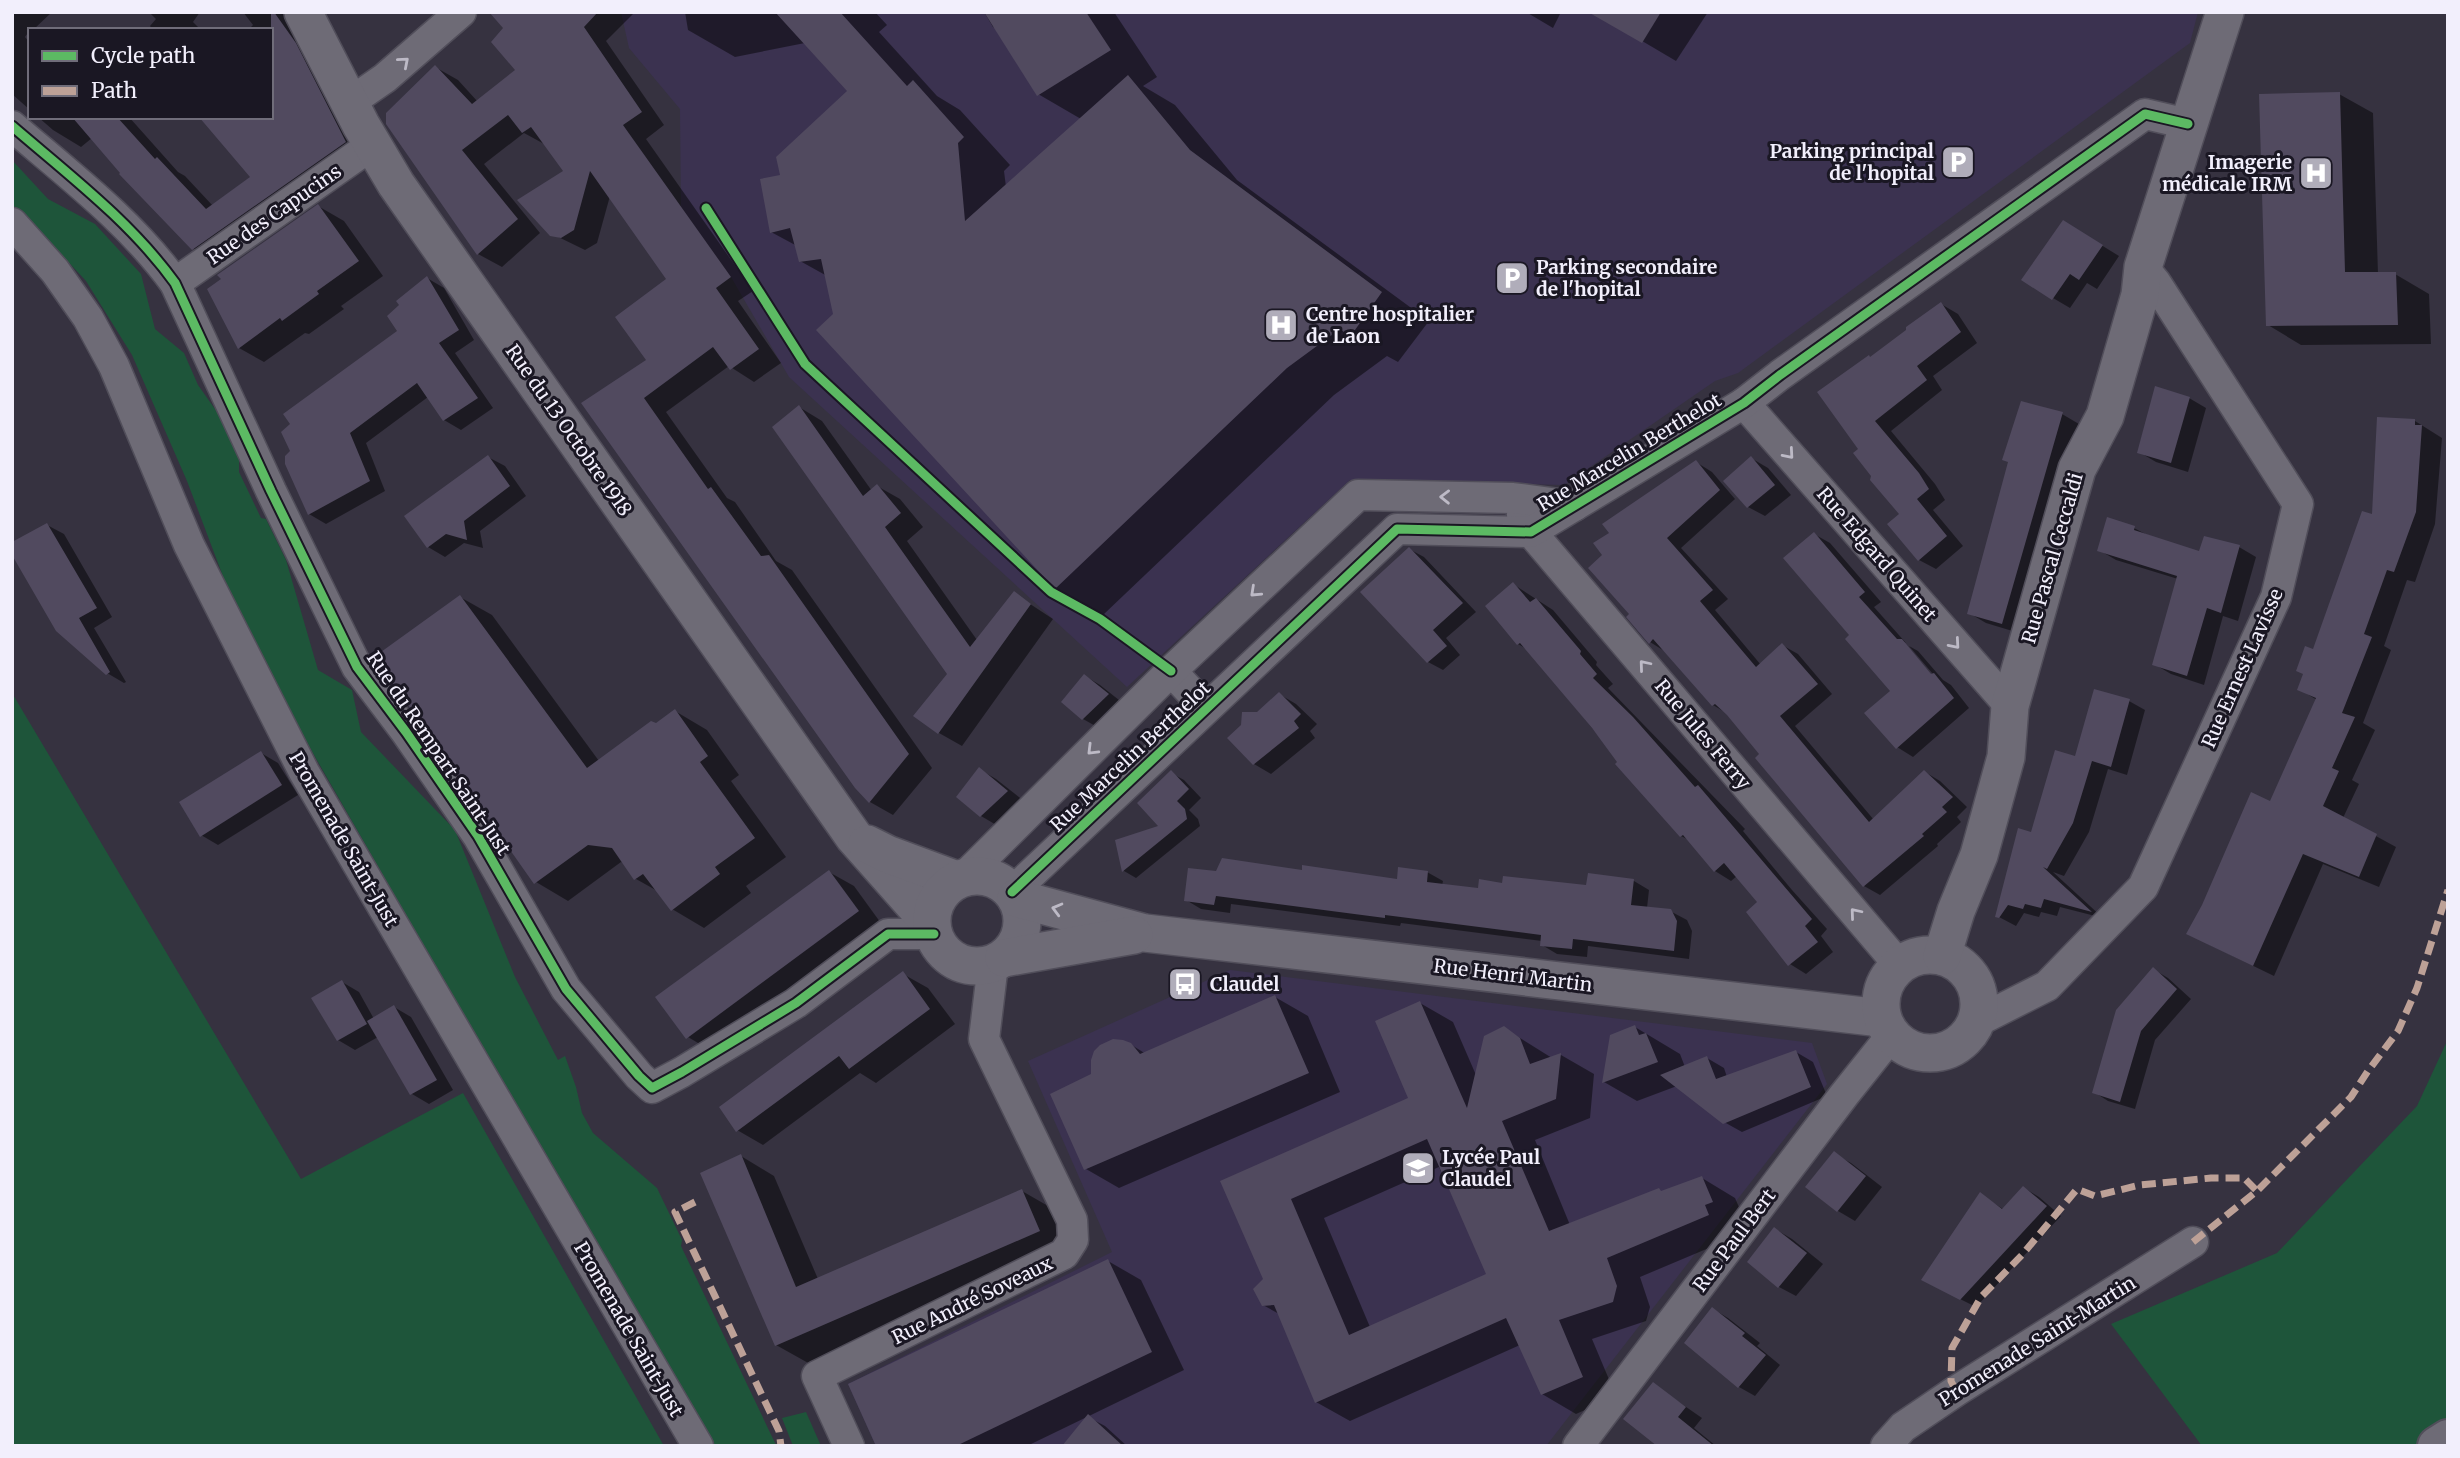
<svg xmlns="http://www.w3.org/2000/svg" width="2460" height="1458" viewBox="0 0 2460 1458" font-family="Merriweather,serif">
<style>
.built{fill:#3b3250}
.green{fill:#1e553a}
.shadow{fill:#0007;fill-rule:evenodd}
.building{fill:#514a5f;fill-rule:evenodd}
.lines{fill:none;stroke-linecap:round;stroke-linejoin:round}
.minor-casing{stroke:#514e5a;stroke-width:33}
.tertiary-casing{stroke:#514e5a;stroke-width:40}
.secondary-casing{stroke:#514e5a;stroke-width:42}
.minor{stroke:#6e6b76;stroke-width:30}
.tertiary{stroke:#6e6b76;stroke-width:37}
.secondary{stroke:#6e6b76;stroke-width:38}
.quiet{stroke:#bda197;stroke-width:7;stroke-dasharray:14 7;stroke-linecap:butt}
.cycleway-casing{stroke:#1a1723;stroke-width:13}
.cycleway{stroke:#5cba63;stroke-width:9}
.oneway{stroke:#bdbac6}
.labels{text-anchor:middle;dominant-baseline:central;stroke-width:6;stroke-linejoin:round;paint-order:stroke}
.poi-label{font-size:19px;font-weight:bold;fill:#f2effc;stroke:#1a1723;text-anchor:start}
.street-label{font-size:19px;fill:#f2effc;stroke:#1a1723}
</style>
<rect width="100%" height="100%" fill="#363240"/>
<g class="built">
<polygon points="621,12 2198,12 2190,43 1738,373 1715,381 1564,485 1350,480 1127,687 789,377 731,277 681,207 680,109 629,48"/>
<polygon points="1230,970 1812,1043 1827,1084 1546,1446 876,1446 848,1384 1112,1252 1028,1061"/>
</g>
<g class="green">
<polygon points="12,160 48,199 95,224 141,274 155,329 184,353 198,385 239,443 239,472 261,518 266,519 286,560 318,670 352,690 361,732 455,830 515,977 558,1060 565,1056 576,1087 582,1113 593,1133 657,1188 682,1240 681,1246 776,1445 711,1446 314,755 235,608 187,481 132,355 86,281 31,222 12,205"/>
<polygon points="12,693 301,1179 463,1093 664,1446 12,1446"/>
<polygon points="2448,1039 2448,1446 2202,1446 2111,1324 2277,1253 2417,1106"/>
<polygon points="806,1412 821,1446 793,1446 782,1418"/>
</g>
<g class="shadow">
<polygon points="12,12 52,12 33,30 30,30 25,37 30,43 30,110 12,94"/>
<polygon points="149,12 200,12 193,22 201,30 153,30 150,26 156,19"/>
<polygon points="243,12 290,12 374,158 221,265 193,248 92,138 81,147 53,130 38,117 129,117 178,172 185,176 213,206 253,178 271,117 271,30 248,30 253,25"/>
<polygon points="491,12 635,12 606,41 664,125 646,139 753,291 738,301 781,363 754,382 729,366 666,412 727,498 735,502 776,561 792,570 932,768 893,815 870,802 857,787 584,404 649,360 668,279 610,196 597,243 585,250 548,232 565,172 546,145 524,133 484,164 540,233 502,267 478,254 387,124 435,67 458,80 478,102 518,70 506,28"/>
<polygon points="685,12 875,12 887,25 879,32 937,96 960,110 1010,165 1004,171 1006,187 1081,119 1038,94 997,29 993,27 984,12 1114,12 1157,77 1143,86 1175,105 1237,180 1429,321 1398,362 1387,356 1334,395 1103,615 1056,588 835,315 827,276 800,261 797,246 771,232 782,176 850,91 805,43 735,57 688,30"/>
<polygon points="1526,12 1561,12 1553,28"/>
<polygon points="1593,12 1708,12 1676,61"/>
<polygon points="2339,94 2373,113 2378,274 2395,274 2429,294 2431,344 2301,345 2268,325"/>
<polygon points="318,206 344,221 383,276 341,306 344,309 309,334 305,333 264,362 239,348"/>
<polygon points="2080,232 2119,256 2097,289 2087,283 2070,308 2053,298"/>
<polygon points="427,278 444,288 474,340 455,353 493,408 461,430 444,420 428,397 366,443 385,491 326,524 309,514"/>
<polygon points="1941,304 1958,314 1977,343 1933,376 1942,390 1891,431 1935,484 1945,500 1933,510 1963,546 1936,569 1919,560 1901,514 1873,476 1860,449 1871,358"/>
<polygon points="2189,398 2206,408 2188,472 2156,462 2139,452"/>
<polygon points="799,407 822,421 872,491 877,486 900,499 923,527 907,541 977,640 1015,594 1053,619 962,746 939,733 949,674"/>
<polygon points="2062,414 2079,424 2019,633 1986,623 1969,613"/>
<polygon points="2415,421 2442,438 2435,524 2415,582 2407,580 2384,646 2391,650 2363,723 2375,730 2352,780 2359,784 2343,818 2396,847 2379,887 2323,864 2274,976 2208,944 2317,700 2299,689"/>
<polygon points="488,457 505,466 526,496 480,531 483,548 464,543 445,557 428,547"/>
<polygon points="1751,458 1768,468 1791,495 1765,516 1748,507"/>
<polygon points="1696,462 1712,472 1735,499 1681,548 1728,599 1715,610 1761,665 1782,645 1798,654 1832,694 1795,726 1874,820 1925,772 1940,781 1967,807 1957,817 1961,822 1937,844 1938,846 1880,895 1864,886 1728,714 1713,705 1666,652 1650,642 1632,614 1604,555 1612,533"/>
<polygon points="47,525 64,534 112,617 94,628 126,682 124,683 107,673 12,552"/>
<polygon points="2134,528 2151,537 2201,553 2239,547 2256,557 2238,621 2223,616 2204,685 2171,674 2154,664 2178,579 2116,560 2099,550"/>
<polygon points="1814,534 1830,543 1881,602 1874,607 1906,643 1899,639 1935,682 1938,680 1909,646 1918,651 1943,680 1951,685 1969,708 1913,757 1897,747 1892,691 1852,635"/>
<polygon points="1409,549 1424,557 1476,612 1446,638 1460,655 1443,670 1428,662 1362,593"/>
<polygon points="1513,584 1553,610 1597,662 1596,665 1613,684 1608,688 1745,829 1743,831 1792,890 1827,929 1821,936 1833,952 1806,974 1790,964 1759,902 1737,876 1731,881 1715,871 1691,841 1681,836 1527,649 1518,644"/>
<polygon points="460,597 492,615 599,761 675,711 707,730 739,775 731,781 786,857 746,886 751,893 704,928 672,909 661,893 636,879 624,863 621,862 568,901 536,882"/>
<polygon points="1085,676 1100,685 1124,704 1099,728 1083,719"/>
<polygon points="1279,694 1296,704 1317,724 1310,731 1315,738 1271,774 1254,764 1258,713"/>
<polygon points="2129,701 2145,710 2127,775 2108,769 2089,832 2064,876 2053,872 2103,918 2060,907 2057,916 2041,912 2039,917 2024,913 2016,926 1997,916 2033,834 2076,758"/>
<polygon points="261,753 278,763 298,795 218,845 201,835"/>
<polygon points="979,769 996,779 1024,801 998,826 981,816 959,796"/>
<polygon points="1171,773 1184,780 1201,798 1189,810 1198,819 1200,826 1136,878 1124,871 1117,841 1162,827"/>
<polygon points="1303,871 1398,881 1427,872 1443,881 1442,886 1479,890 1503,885 1588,887 1634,881 1649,890 1647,908 1670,911 1687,920 1692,931 1689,959 1588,946 1587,957 1557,954 1542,945 1542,941 1401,923 1400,926 1231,904 1230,913 1201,909 1186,900 1217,873"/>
<polygon points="829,872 854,886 883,926 713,1052 688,1037"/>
<polygon points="2153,969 2168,978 2191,999 2155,1040 2135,1109 2108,1101 2094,1092"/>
<polygon points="903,974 928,988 955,1024 876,1083 860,1073 763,1145 737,1130"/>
<polygon points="342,982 359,992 374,1019 394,1007 411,1017 453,1090 429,1104 412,1094 378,1037 355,1050 338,1040"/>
<polygon points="1275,997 1308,1016 1340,1092 1119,1188 1086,1169 1093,1075 1130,1044 1146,1054"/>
<path d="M1420 1003 1453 1022 1476 1075 1504 1028 1552 1058 1561 1055 1594 1074 1590 1118 1535 1140 1570 1225 1702 1178 1735 1198 1745 1221 1742 1234 1640 1277 1650 1307 1646 1321 1592 1339 1616 1396 1576 1414 1542 1394 1520 1345 1350 1421 1316 1402 1281 1315 1263 1305 1265 1280 1222 1182 1411 1099ZM1439 1167 1489 1275 1370 1327 1324 1218Z"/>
<polygon points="1635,1027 1680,1054 1685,1067 1707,1058 1724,1068 1727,1077 1796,1052 1813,1062 1827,1096 1742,1132 1724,1122 1677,1086 1637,1101 1604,1082"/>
<polygon points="1834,1154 1851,1163 1882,1187 1855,1221 1838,1211 1808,1187"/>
<polygon points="741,1156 774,1176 818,1279 1022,1191 1055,1210 1072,1250 810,1364 776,1345"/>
<polygon points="2024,1188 2039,1197 2061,1216 1976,1307 1938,1288 1981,1195 2003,1209"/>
<polygon points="1775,1229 1792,1239 1823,1264 1796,1296 1779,1287"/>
<polygon points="1108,1261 1141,1280 1184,1370 1027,1446 878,1446"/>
<polygon points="1713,1309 1728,1318 1760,1343 1757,1346 1780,1365 1755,1396 1739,1387 1686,1343"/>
<polygon points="1653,1384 1702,1418 1694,1428 1716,1446 1660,1446"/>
<polygon points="1088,1417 1105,1426 1127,1446 1064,1446"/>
</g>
<g class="building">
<polygon points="271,12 274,12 296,43 346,142 192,250 119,174 120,173 72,117 117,117 155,159 157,157 206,209 250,177 199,117 271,117"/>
<polygon points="489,12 598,12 584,27 642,112 623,125 731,277 716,288 759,349 730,370 713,347 644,398 708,489 711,487 761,556 769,555 909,754 869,803 855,788 581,403 646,360 615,317 666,279 590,171 574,230 561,238 550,236 517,200 563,171 531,127 522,133 508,115 462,150 518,219 477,255 386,124 386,113 435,65 472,104 515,70 491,42 503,28"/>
<polygon points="775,12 840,12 907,86 913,80 964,137 958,143 965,221 1128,75 1190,150 1382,292 1350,337 1340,329 1287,368 1055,589 816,330 833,314 821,259 799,262 790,228 770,233 760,179 780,175 776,157 847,91"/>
<polygon points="984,12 1086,12 1111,50 1037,96"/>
<polygon points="1588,12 1661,12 1642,43"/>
<polygon points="2340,92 2345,272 2396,272 2398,325 2266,326 2259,94"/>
<polygon points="318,204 359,261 317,291 319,294 282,321 280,318 238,349 207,289 221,279 217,275"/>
<polygon points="2063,220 2103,245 2079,280 2070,274 2052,300 2021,280"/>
<polygon points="427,276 459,330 439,343 478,398 443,421 417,383 350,433 370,481 308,515 285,464 285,456 290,451 281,432 290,424 283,414 397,331 387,316 399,305 396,301"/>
<polygon points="1941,302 1961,332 1917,366 1927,380 1875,421 1919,473 1929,489 1917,499 1947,536 1918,561 1887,524 1899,514 1870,480 1871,476 1853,453 1858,449 1817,392 1869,355 1870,357 1906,330 1906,327"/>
<polygon points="2155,386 2190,397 2171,463 2137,453"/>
<polygon points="2021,401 2063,412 2002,624 1967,614 2008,462 2002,460"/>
<polygon points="799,405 863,496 877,484 901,513 885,527 970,647 1014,591 1031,604 938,734 913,716 947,674 772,427"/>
<polygon points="2377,417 2415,419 2415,425 2422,425 2416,512 2394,572 2387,570 2364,634 2372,637 2342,713 2355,717 2332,768 2339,771 2323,806 2377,834 2359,877 2303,854 2253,966 2186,934 2202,905 2251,792 2270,801 2316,698 2297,690 2303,674 2296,671 2305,646 2313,649 2362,511 2372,514"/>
<polygon points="488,455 510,486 464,521 467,540 446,534 427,548 404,516"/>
<polygon points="1751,456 1775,485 1747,508 1723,481"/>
<polygon points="1696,460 1720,490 1667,538 1713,590 1700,601 1756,667 1782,643 1818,684 1780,716 1869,822 1924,770 1953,797 1942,807 1947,812 1922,834 1924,836 1863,887 1755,758 1759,754 1727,715 1715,704 1712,706 1653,639 1649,644 1626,617 1629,614 1588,568 1602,555 1593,543 1609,533 1602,524"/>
<polygon points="2107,517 2135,526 2134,530 2199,551 2204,536 2240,545 2221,613 2207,608 2187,676 2152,665 2177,576 2097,551"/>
<polygon points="47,523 97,608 79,618 110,672 106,675 56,631 12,555 12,542"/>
<polygon points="1814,532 1865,592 1859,597 1897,639 1902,639 1931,674 1934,673 1954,698 1896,749 1864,713 1890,691 1845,639 1849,635 1783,558"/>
<polygon points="1409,547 1463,603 1433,630 1447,646 1427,663 1360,592"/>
<polygon points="1513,582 1530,602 1536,598 1581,651 1580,654 1597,674 1593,678 1633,717 1695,787 1698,785 1812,919 1805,926 1818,942 1788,966 1746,912 1757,902 1724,863 1714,872 1683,835 1680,837 1615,764 1617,762 1592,728 1520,643 1517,645 1485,606"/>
<polygon points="460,595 587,768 651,721 656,723 675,709 708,756 700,762 755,838 715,867 720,874 671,911 643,874 634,880 612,848 588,845 534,884 374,657"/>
<polygon points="1084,674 1109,694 1082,720 1061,702"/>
<polygon points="2094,689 2130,699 2111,767 2092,761 2073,823 2047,869 2043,867 2092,912 2044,899 2041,908 2025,904 2023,909 2008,905 1999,918 1995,917 2018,828 2031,832 2055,750 2075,756"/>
<polygon points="1279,692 1301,714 1294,721 1299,728 1253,765 1227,738 1241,725 1242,712 1257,712"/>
<polygon points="261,751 282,785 200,837 179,802"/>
<polygon points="979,767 1008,791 980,817 956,797"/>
<polygon points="1171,770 1189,789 1177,801 1185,809 1187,819 1122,872 1115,840 1158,826 1137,803"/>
<polygon points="1222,858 1302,870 1302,865 1397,879 1398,867 1428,871 1427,882 1478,888 1479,879 1502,883 1503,876 1586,885 1588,873 1634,879 1631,905 1671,909 1677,921 1674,951 1573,939 1572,949 1540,946 1541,935 1385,915 1385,918 1216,896 1214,905 1184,901 1188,868 1216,871"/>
<polygon points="829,870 859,911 686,1039 655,997"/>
<polygon points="2153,967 2177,989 2141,1031 2120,1102 2092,1093 2116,1010"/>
<polygon points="903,971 930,1009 849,1069 839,1056 736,1132 719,1107"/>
<polygon points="342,980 367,1024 337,1041 311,998"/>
<polygon points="1275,995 1309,1073 1084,1170 1050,1094 1091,1074 1091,1060 1094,1051 1100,1045 1113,1039 1123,1040 1131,1043 1140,1054"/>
<path d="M1420 1001 1467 1108 1484 1036 1504 1026 1520 1038 1530 1064 1561 1053 1556 1099 1502 1121 1549 1231 1659 1188 1661 1191 1702 1176 1713 1202 1705 1205 1709 1215 1607 1258 1617 1286 1613 1302 1559 1320 1583 1377 1541 1395 1506 1318 1315 1403 1274 1305 1262 1306 1253 1289 1263 1279 1220 1181 1408 1098 1375 1021ZM1427 1139 1486 1274 1349 1335 1291 1199Z"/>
<polygon points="394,1005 437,1080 410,1095 367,1021"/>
<polygon points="1635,1025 1639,1035 1646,1033 1658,1062 1602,1083 1610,1035"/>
<polygon points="1796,1050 1811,1087 1723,1124 1660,1075 1707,1056 1716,1079"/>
<polygon points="1834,1151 1866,1176 1837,1212 1805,1187"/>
<polygon points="741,1154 796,1287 1022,1189 1040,1231 775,1346 700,1173"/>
<polygon points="2023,1186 2047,1206 1960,1300 1921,1280 1980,1192 2002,1209"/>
<polygon points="1774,1227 1807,1253 1778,1288 1747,1262"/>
<polygon points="1108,1259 1152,1352 956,1446 876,1446 848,1384"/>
<polygon points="1712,1307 1745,1333 1742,1336 1766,1355 1738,1388 1684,1343"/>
<polygon points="1653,1382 1686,1407 1678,1417 1714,1446 1657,1446 1623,1419"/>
<polygon points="1088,1414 1123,1446 1062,1446"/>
</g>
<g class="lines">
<g class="minor-casing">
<g id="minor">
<polyline points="349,103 385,78 461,12"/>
<path d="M12 126C69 175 131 222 175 283L271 491 357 667 406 732 478 836 566 989 639 1076 652 1088 682 1072 796 1003 888 934H934"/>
<polyline points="12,223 55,271 88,318 114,366 189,545 304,772 698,1446"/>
<polyline points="175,283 372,145"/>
<polyline points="1744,403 2010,706"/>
<polyline points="1522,515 1531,532 1899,965"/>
<polyline points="1171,671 1206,708"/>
<polyline points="964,877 1171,671 1358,495 1513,498 1574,506"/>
<polyline points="1012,892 1397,529 1531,532 1744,403 1780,375 2145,114 2188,124"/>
<polyline points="1976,1022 2047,986 2143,887 2276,597 2298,504 2156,283 2143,267"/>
<polyline points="849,1446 817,1376 1064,1254 1073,1240 1072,1220 984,1039 993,964"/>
<polyline points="1578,1446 1844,1095 1891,1036"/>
<polyline points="1886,1446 1903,1427 1956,1391 2193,1242"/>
</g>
</g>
<g class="tertiary-casing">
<g id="tertiary">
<polyline points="303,12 361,125 396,184 835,810 854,837 931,924"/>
<polyline points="867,844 887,854 957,880"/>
<circle cx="977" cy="921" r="45"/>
<polyline points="1016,898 1145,933 1881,1018"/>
<circle cx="1930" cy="1004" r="49"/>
<polyline points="1942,956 1956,911 1979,855 2006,757 2010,706 2077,469 2105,416 2140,295 2143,267 2225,12"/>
<polyline points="1004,958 1134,935"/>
</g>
</g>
<g class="secondary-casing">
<polyline id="secondary" points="2437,1446 2448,1439"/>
</g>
<use href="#minor" class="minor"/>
<use href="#tertiary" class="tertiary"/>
<use href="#secondary" class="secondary"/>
<g class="quiet">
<polyline points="695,1202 675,1212 779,1431 781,1446"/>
<polyline points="2193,1242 2257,1191 2351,1097 2368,1071 2398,1031 2417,988 2448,890"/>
<polyline points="1956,1391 1951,1381 1952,1348 1981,1297 2022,1255 2077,1189 2095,1196 2140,1185 2211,1178 2244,1178 2257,1191"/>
</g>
<g class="cycleway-casing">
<g id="cycleway">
<path d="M12 126C69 175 131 222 175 283L271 491 357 667 406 732 478 836 566 989 639 1076 652 1088 682 1072 796 1003 888 934H934"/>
<polyline points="706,208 805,364 1051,592 1100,619 1171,671"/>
<polyline points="1012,892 1397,529 1531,532 1744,403 1780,375 2145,114 2188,124"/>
</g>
</g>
<use href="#cycleway" class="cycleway"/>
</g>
<defs><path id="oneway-chevron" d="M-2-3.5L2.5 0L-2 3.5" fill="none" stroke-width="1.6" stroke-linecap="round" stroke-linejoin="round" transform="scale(1.75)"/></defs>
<g class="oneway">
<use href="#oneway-chevron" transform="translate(404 62) rotate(-41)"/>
<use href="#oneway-chevron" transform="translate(1789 454) rotate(49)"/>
<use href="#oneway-chevron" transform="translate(1445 497) rotate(-179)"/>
<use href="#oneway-chevron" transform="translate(1255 592) rotate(137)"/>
<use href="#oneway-chevron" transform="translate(1955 644) rotate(49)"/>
<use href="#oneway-chevron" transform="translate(1644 665) rotate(-130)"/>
<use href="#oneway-chevron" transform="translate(1092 750) rotate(135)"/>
<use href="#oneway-chevron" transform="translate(1057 909) rotate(-165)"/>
<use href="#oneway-chevron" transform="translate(1855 913) rotate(-130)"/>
</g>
<defs>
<g id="parking-square" transform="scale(1.75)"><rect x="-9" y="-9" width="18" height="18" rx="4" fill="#b0adba" stroke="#1a1723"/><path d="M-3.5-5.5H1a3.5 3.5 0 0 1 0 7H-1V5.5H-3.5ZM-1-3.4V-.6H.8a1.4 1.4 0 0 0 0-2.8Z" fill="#fff"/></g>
<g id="hospital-square" transform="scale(1.75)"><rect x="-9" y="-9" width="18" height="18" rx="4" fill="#b0adba" stroke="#1a1723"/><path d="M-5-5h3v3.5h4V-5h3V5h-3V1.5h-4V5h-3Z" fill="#fff"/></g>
<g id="bus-square" transform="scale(1.75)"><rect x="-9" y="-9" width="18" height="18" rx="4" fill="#b0adba" stroke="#1a1723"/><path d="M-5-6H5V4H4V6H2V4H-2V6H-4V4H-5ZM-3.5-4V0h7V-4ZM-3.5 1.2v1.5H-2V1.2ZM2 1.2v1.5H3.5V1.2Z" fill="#fff"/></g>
<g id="school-square" transform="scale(1.75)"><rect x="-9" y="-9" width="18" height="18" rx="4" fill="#b0adba" stroke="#1a1723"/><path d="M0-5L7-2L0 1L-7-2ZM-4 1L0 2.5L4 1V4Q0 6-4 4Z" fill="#fff"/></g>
</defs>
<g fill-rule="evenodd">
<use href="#parking-square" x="1958" y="162"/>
<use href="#hospital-square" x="2316" y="173"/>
<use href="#parking-square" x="1512" y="278"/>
<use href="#hospital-square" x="1281" y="325"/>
<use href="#bus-square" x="1185" y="984"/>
<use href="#school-square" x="1418" y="1168"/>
</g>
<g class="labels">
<g class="poi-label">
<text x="1934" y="151" text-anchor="end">Parking principal<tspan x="1934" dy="22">de l'hopital</tspan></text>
<text x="2292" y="162" text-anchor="end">Imagerie<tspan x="2292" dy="22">médicale IRM</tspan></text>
<text x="1536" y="267">Parking secondaire<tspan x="1536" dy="22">de l'hopital</tspan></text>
<text x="1306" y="314">Centre hospitalier<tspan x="1306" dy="22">de Laon</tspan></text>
<text x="1210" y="984">Claudel</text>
<text x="1442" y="1157">Lycée Paul<tspan x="1442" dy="22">Claudel</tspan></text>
</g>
<g class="street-label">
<text transform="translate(274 214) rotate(-35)">Rue des Capucins</text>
<text transform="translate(569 430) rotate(55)">Rue du 13 Octobre 1918</text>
<text transform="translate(1629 452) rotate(-31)">Rue Marcelin Berthelot</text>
<text transform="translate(1877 554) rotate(49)">Rue Edgard Quinet</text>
<text transform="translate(2052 558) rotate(-74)">Rue Pascal Ceccaldi</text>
<text transform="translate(2242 668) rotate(-66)">Rue Ernest Lavisse</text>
<text transform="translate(1703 734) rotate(50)">Rue Jules Ferry</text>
<text transform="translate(439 753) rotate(56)">Rue du Rempart Saint-Just</text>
<text transform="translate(1130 756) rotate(-43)">Rue Marcelin Berthelot</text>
<text transform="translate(344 839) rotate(60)">Promenade Saint-Just</text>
<text transform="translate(1513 975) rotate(7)">Rue Henri Martin</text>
<text transform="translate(1734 1240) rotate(-53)">Rue Paul Bert</text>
<text transform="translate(972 1300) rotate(-26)">Rue André Soveaux</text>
<text transform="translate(629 1329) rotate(60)">Promenade Saint-Just</text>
<text transform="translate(2037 1341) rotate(-32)">Promenade Saint-Martin</text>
</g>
</g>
<rect width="2460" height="1458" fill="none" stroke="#f2effc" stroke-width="28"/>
<rect x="28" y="28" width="245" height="91" fill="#1a1723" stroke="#706d7a" stroke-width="2"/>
<rect x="42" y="51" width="35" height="10" fill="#5cba63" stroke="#706d7a" stroke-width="2"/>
<text x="91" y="63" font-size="21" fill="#f2effc">Cycle path</text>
<rect x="42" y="86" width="35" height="10" fill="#bda197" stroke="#706d7a" stroke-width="2"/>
<text x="91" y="98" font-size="21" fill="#f2effc">Path</text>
</svg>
